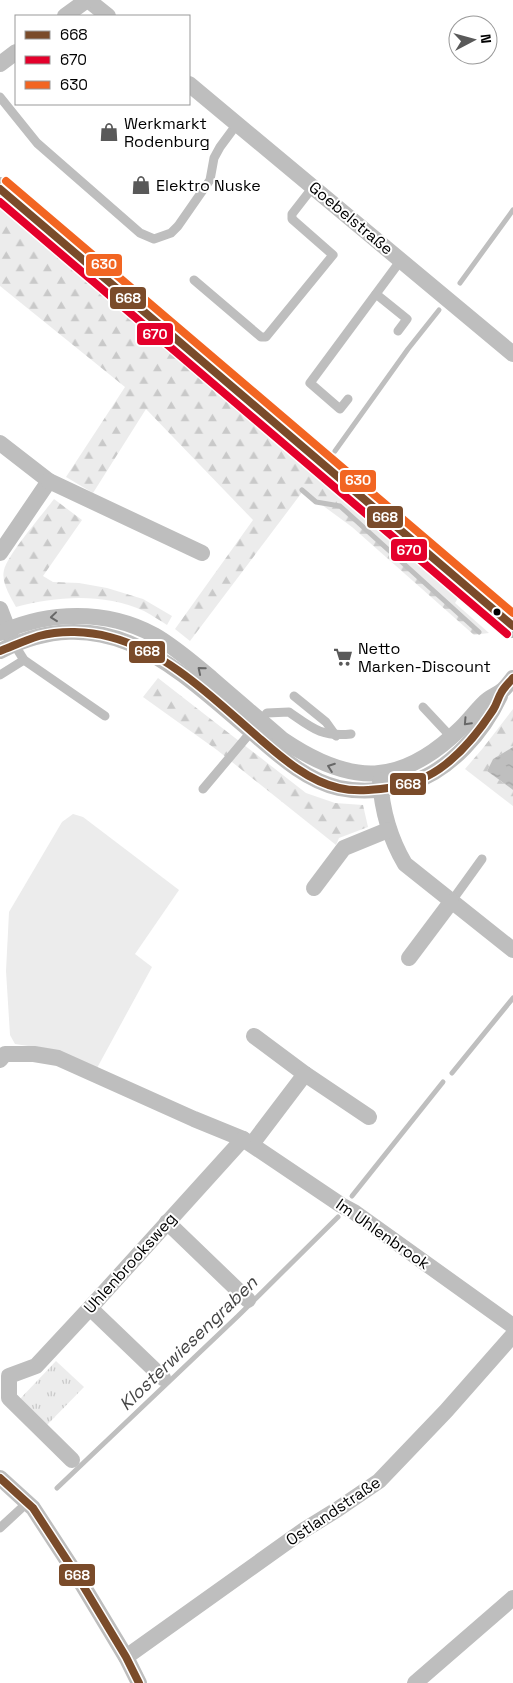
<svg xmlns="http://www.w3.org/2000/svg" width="513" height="1683" viewBox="0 0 513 1683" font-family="'Space Grotesk',sans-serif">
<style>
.grass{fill:#ececec}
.forest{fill:url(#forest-firs)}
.park{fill:url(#park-tufts)}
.water{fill:url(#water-ripples)}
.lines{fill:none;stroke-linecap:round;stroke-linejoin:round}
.stream{stroke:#bfbfbf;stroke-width:5}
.lane{stroke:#bebebe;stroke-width:9}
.street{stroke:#bebebe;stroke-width:16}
.secondary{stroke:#b8b8b8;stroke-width:24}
.bus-1-casing{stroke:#fff;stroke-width:11}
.bus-2-casing{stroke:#fff;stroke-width:11}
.bus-3-casing{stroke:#fff;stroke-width:11}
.bus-1{stroke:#7a4b2a;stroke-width:8}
.bus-2{stroke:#e4002b;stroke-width:8}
.bus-3{stroke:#f26522;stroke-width:8}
.oneway{stroke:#686868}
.bus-dot{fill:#000;stroke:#fff;stroke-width:2}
.labels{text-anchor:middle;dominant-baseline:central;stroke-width:4;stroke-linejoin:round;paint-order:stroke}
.poi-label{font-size:16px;fill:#000;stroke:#fff;text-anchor:start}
.street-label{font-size:16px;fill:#000;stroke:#fff}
.water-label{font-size:18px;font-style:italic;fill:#444;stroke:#fff}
.line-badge{stroke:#fff;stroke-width:2}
.badge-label{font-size:14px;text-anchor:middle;font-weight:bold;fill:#fff}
</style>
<defs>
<pattern id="forest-firs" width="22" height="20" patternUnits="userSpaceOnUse" patternTransform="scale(1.25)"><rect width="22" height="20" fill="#ececec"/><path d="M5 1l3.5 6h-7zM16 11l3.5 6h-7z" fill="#c9c9c9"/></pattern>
<pattern id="park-tufts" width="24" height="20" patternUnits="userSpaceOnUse" patternTransform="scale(1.25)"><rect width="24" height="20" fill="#ececec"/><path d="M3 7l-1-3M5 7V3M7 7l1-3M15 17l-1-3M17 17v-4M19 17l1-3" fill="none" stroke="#c9c9c9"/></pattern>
<pattern id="water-ripples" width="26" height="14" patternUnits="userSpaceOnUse" patternTransform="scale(1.25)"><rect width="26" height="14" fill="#bfbfbf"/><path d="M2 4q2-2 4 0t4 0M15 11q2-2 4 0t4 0" fill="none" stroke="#a2a2a2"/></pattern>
</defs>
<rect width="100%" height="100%" fill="#fff"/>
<polygon class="grass" points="73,814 83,817 179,890 135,954 152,967 97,1068 55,1050 15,1044 10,1035 6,971 9,912 62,822"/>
<g class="forest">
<path d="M0 203C154 333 304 467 458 598L455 603 489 633 474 635 352 527 303 491 190 641 175 629 253 520 146 409 93 493 66 477 125 387 0 286Z"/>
<path d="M54 499 82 520 43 576 53 582 79 583 107 588 143 599 172 616 167 625C159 620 152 615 144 611 104 593 57 596 16 607 10 596 1 582 4 570 8 554 43 514 54 499Z"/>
<polygon points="158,678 306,793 335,803 363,805 368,827 339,838 336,845 217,750 143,697"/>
<polygon points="513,709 513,747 493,759 487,771 513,790 513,806 465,769 483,748"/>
</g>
<polygon class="park" points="56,1361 84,1387 46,1426 19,1400"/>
<polygon class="water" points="513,747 513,790 487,771 493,759"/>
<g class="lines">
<g class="stream">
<polyline points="460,283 513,210"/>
<polyline points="335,451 408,349 439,310"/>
<polyline points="302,490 316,502 340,506 479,632"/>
<polyline points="452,1073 513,998"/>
<polyline points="352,1196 443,1082"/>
<polyline points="57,1488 238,1316 338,1217"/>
</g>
<g class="lane">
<polyline points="0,97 37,143 140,233 154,239 171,233 178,226 210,180 214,158 220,147 237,124"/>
<polyline points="194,280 261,337 266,337 333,255 292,219 292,214 313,187"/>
<polyline points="376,294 407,319 398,331"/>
<polyline points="348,399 340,409 310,383 401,260"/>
<polyline points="14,644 24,660 105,716"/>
<polyline points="0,675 24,660"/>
<polyline points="294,696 326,722 336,736"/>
<polyline points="423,707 452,738"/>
<path d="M203 789 267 713 289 712C312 728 321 737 351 734"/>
<polyline points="451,902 482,859"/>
<polyline points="0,1528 27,1503"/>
</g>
<g class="street">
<polyline points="88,0 108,16"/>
<polyline points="65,16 87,0"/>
<polyline points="0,64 16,52"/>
<polyline points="189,84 513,354"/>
<polyline points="0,443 49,481 0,553"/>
<polyline points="49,481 202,553"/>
<polyline points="0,609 12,640"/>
<path d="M0 633C48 611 106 609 154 635 175 647 193 663 211 678 235 699 259 719 283 740 351 786 401 787 461 728 469 720 476 711 484 703 489 697 497 695 503 690 507 686 510 682 513 678"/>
<path d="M0 651C111 595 180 672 259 738 282 758 308 781 339 788 363 793 390 790 413 782 451 769 483 732 500 696"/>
<path d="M380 780C382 811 389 837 405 864L513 950"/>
<polyline points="314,888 344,848 388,830"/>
<polyline points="409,958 451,902"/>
<polyline points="254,1036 305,1074 369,1117"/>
<polyline points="0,1060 5,1054 34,1054 58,1058 194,1119 243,1139 341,1205 354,1212 513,1326"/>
<polyline points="252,1144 305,1074"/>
<polyline points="167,1222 248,1300"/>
<polyline points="90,1308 163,1378"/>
<polyline points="72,1460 9,1398 9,1376 36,1366 90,1308 243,1139"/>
<polyline points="0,1478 33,1508 76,1574 126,1657 139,1683"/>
<polyline points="126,1657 304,1530 338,1509 379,1481 446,1411 513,1335"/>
<polyline points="415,1683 513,1598"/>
</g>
<polyline class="secondary" points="0,189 513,626"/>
<g class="bus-1-casing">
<g id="bus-1">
<polyline points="0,189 513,626"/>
<path d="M0 651C13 646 26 640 39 636 61 630 88 631 110 637 168 652 215 700 259 738 282 758 308 781 339 788 355 792 372 790 388 788 409 785 429 778 446 764 465 749 480 730 493 710 497 704 498 698 501 693 504 687 509 683 513 678"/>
<polyline points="0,1478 33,1508 76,1574 126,1657 139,1683"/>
</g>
</g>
<g class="bus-2-casing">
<polyline id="bus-2" points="0,202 507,634"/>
</g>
<g class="bus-3-casing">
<polyline id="bus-3" points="6,181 513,613"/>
</g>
<use href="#bus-1" class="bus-1"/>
<use href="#bus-2" class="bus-2"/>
<use href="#bus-3" class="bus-3"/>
</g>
<defs><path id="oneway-chevron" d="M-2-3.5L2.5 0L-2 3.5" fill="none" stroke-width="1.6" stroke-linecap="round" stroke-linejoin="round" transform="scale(1.25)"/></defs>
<g class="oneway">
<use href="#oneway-chevron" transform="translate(54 617) rotate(174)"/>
<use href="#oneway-chevron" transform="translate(201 670) rotate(-140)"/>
<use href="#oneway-chevron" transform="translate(467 722) rotate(133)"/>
<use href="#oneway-chevron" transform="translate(331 767) rotate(-160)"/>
</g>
<defs>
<g id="shop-bare" transform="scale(1.5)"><path d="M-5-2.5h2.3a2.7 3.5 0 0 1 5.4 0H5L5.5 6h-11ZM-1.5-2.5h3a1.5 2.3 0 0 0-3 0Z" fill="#595959" stroke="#fff" stroke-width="2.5" paint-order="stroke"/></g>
<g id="supermarket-bare" transform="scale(1.5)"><path d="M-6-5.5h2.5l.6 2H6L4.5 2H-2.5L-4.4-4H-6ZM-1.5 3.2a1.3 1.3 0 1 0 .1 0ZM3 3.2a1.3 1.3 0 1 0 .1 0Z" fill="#595959" stroke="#fff" stroke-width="2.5" paint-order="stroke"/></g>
</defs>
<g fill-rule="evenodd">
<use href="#shop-bare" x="109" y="132"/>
<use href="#shop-bare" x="141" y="185"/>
<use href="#supermarket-bare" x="343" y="657"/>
</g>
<circle class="bus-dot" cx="497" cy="612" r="4.5"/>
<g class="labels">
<g class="poi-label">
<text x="124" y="123">Werkmarkt<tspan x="124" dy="18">Rodenburg</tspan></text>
<text x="156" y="185">Elektro Nuske</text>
<text x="358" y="648">Netto<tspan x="358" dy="18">Marken-Discount</tspan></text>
</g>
<g class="street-label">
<text transform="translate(351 218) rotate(40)">Goebelstraße</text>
<text transform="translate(383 1234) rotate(35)">Im Uhlenbrook</text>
<text transform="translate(130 1263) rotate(-48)">Uhlenbrooksweg</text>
<text transform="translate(333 1511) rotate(-34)">Ostlandstraße</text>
</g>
<g class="water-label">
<text transform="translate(188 1343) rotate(-44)">Klosterwiesengraben</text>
</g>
</g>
<g class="line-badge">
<rect x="85" y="253" width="38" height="24" rx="5" fill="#f26522"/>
<rect x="109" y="286" width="38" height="24" rx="5" fill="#7a4b2a"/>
<rect x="136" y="322" width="38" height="24" rx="5" fill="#e4002b"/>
<rect x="339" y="469" width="38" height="24" rx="5" fill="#f26522"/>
<rect x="366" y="505" width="38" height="24" rx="5" fill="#7a4b2a"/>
<rect x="390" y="538" width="38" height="24" rx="5" fill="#e4002b"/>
<rect x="128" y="640" width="38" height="24" rx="5" fill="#7a4b2a"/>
<rect x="389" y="772" width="38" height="24" rx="5" fill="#7a4b2a"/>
<rect x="58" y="1563" width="38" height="24" rx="5" fill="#7a4b2a"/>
</g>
<g class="badge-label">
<text x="104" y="269">630</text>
<text x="128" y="303">668</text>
<text x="155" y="339">670</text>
<text x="358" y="485">630</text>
<text x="385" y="522">668</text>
<text x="409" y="555">670</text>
<text x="147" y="656">668</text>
<text x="408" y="789">668</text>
<text x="77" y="1580">668</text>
</g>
<rect x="15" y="15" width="175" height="90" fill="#ffffff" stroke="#999999"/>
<rect x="25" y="31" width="25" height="8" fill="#7a4b2a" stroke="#999999"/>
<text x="60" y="40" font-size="15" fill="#000000">668</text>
<rect x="25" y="56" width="25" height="8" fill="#e4002b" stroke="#999999"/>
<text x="60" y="65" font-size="15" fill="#000000">670</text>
<rect x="25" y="81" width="25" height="8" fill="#f26522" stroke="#999999"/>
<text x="60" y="90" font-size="15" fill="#000000">630</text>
<g transform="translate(473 40) rotate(84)"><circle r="24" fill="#ffffff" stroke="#999999"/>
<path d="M0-4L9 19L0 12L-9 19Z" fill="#595959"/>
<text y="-8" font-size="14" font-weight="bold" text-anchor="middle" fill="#000000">N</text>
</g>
</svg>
